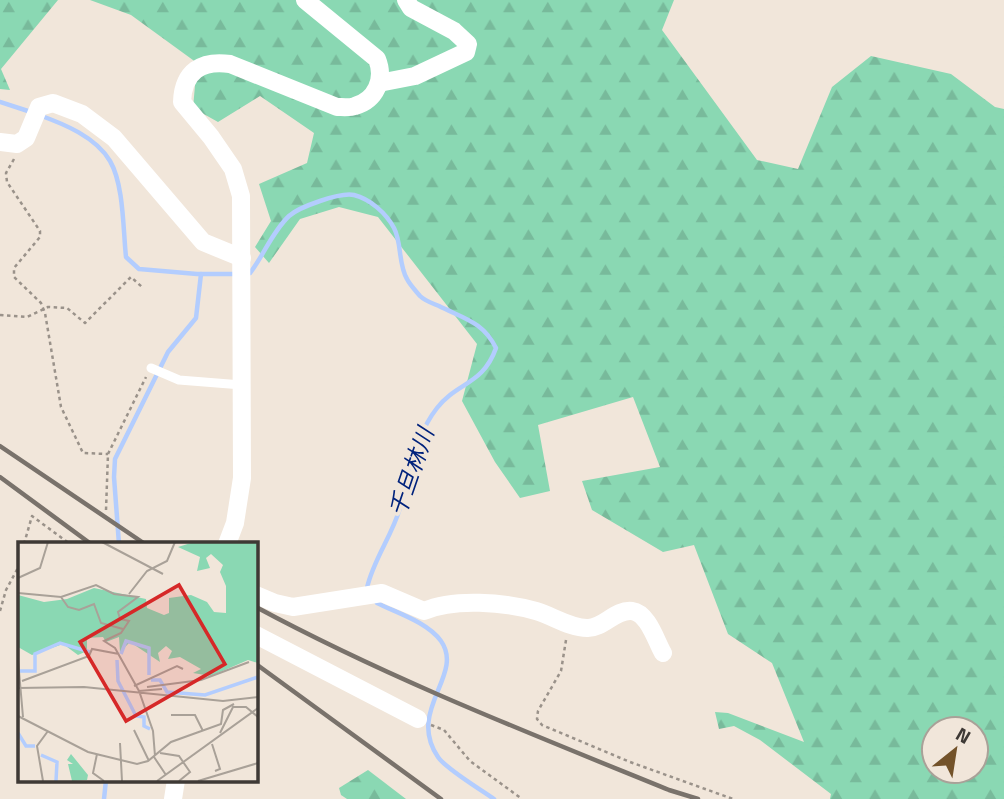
<svg xmlns="http://www.w3.org/2000/svg" width="1004" height="799" viewBox="0 0 1004 799" font-family="'Titillium Web','Noto Sans JP',sans-serif">
<style>
.forest{fill:url(#forest-firs);fill-rule:evenodd}
.lines{fill:none;stroke-linecap:round;stroke-linejoin:round}
.stream{stroke:#b3cdfe;stroke-width:4.5}
.path{stroke:#9a928a;stroke-width:2.5;stroke-dasharray:3.5 3.5;stroke-linecap:butt}
.service{stroke:#fff;stroke-width:9}
.minor{stroke:#fff;stroke-width:18}
.rail{stroke:#79726b;stroke-width:4.5}
.labels{text-anchor:middle;dominant-baseline:central;stroke-width:7;stroke-linejoin:round;paint-order:stroke}
.water-label{font-size:23px;font-style:italic;fill:#00227c;stroke:#f1e6da}
.inset-river{fill:none;stroke:#b3cdfe;stroke-width:3.5}
.inset-road{fill:none;stroke:#a9a198;stroke-width:2}
.view{fill:#d62828;fill-opacity:0.15;stroke:#d62828;stroke-width:3.5}
.inset-edge{fill:none;stroke:#3e3935;stroke-width:3.5}
</style>
<defs>
<pattern id="forest-firs" width="22" height="20" patternUnits="userSpaceOnUse" patternTransform="scale(1.75)"><rect width="22" height="20" fill="#8ad8b3"/><path d="M5 1l3.5 6h-7zM16 11l3.5 6h-7z" fill="#78ba9b"/></pattern>
</defs>
<rect width="100%" height="100%" fill="#f1e6da"/>
<g class="forest">
<polygon points="0,0 58,0 1,69 10,90 0,89"/>
<path d="M90 0H674L662 30 757 160 798 169 832 87 871 56 951 74 995 107 1004 109V799H830L831 794 760 740 734 726 719 729 715 712 728 713 804 742 772 663 728 634 694 545 663 552 592 510 582 481 660 467 633 397 538 425 550 491 520 498 495 462 462 401 477 344 378 217 339 207 300 219 269 263 255 247 271 221 259 184 307 163 314 133 260 96 218 122 193 108 197 63 131 15ZM934 729H976V771H934Z"/>
<polygon points="368,770 406,799 347,799 341,795 339,788"/>
</g>
<g class="lines">
<g class="stream">
<polyline points="0,102 31,112"/>
<path d="M39 115C64 124 96 137 110 161 124 185 123 230 126 257L139 269 197 274H237"/>
<path d="M245 273H250C264 255 272 232 289 216 299 207 340 192 354 195 370 199 386 213 394 228 402 243 398 264 407 279 410 285 416 291 420 296 425 301 432 303 439 306 465 319 483 322 496 348 483 385 457 382 437 408 414 437 411 474 400 508 392 536 373 560 367 588L370 592"/>
<polyline points="119,544 114,477 115,459 168,352 196,318 201,274"/>
<path d="M375 599 377 603C397 613 427 622 441 641 465 675 406 710 438 757 446 769 480 789 494 799"/>
<polyline points="104,799 106,780"/>
</g>
<g class="path">
<polyline points="14,159 6,173 7,182 40,231 40,237 14,268 14,277 41,303 45,313 61,407 83,453 108,454"/>
<polyline points="0,315 27,317 48,307 67,308 85,323 131,277 142,287"/>
<polyline points="106,510 108,454 146,377"/>
<polyline points="24,544 32,516 70,544"/>
<polyline points="0,611 6,590 19,566"/>
<polyline points="566,640 561,671 538,711 537,719 542,725 630,762 733,799"/>
<polyline points="431,725 444,730 470,761 522,799"/>
</g>
<polyline class="service" points="151,368 179,380 242,385"/>
<g class="minor">
<polyline points="379,83 415,76 466,52 468,44 454,31 411,8 406,0"/>
<polyline points="0,142 17,144 26,138 39,107 53,103 82,114 114,138 203,242 242,258"/>
<path d="M227 544 235 523 242 478 241 196 233 169 211 137 182 102C183 71 202 60 230 64L337 107C342 107 350 108 355 106 376 100 385 79 377 59L305 0"/>
<path d="M256 595 275 603 293 607 382 593 424 611C454 598 504 602 536 611 553 616 570 628 587 628 603 629 615 609 632 611 648 613 656 641 663 653"/>
<polyline points="256,635 418,719"/>
<polyline points="173,799 176,780"/>
</g>
<g class="rail">
<polyline points="0,446 145,544"/>
<polyline points="0,477 91,544"/>
<path d="M256 607C388 678 529 733 669 790L698 799"/>
<polyline points="256,664 441,799"/>
</g>
</g>
<g class="labels">
<g class="water-label">
<text transform="translate(411 472) rotate(-71)">千旦林川</text>
</g>
</g>
<g transform="translate(18 542)">
<rect width="240" height="240" fill="#f1e6da"/>
<path d="M176 0H240V121L230 118 193 134 175 131 183 127 162 115 150 117 154 109 148 104 140 111 142 120 112 100 102 110 101 95 88 100 85 95 69 96V109L60 113 45 102 14 113 0 105V53L26 60 49 57 76 46 128 57 129 66 146 73 151 71V56L173 53 189 60 196 70 208 71V44L202 30 205 23 193 12 188 16 192 26 179 29 182 15 160 5ZM53 212 70 233 69 238 54 239 50 222H55L49 218Z" fill="#8ad8b3"/>
<path class="inset-river" d="M103 112 108 99 131 106V133M99 118 100 139 118 174 126 175V184L132 187M2 129H17V112L42 101 72 110M133 138H142L149 150 187 153 240 135M0 191 8 204H17M23 213 39 220 38 239"/>
<path class="inset-road" d="M84 0 145 32M0 36 22 26 30 0M0 51 43 55 78 43 96 52 120 55 100 70 102 77 111 79 103 91 86 99 97 106 121 149 135 189 137 214M111 52 129 29 149 19 157 0M43 55 50 65 61 68 76 62 83 81 105 87M0 118 5 175M4 139 71 114 74 107 101 112M116 144 159 124 165 127M129 145 183 138 231 120M0 146 66 145 205 159 240 155M121 149 144 147M153 173H177L185 189M0 174 70 210 119 222 130 219 153 200 203 182 205 168 216 162M116 188 131 219M202 191 215 165H228L240 175M102 201 104 239M194 202 202 227 197 229M142 211 161 214 172 230 161 239M79 212 75 231 86 239M136 215 148 233M25 239 19 204 30 189M139 239 240 166M180 239 240 221"/>
<path class="view" d="M161 43 207 122 108 179 62 100Z"/>
<rect width="240" height="240" class="inset-edge"/>
</g>
<g transform="translate(955 750) rotate(30)"><circle r="33" fill="#f1e6da" stroke="#a9a198" stroke-width="2"/>
<path d="M0-5L12 26L0 18L-12 26Z" fill="#735229"/>
<text y="-10" font-size="19" font-weight="bold" text-anchor="middle" fill="#3e3935">N</text>
</g>
</svg>
